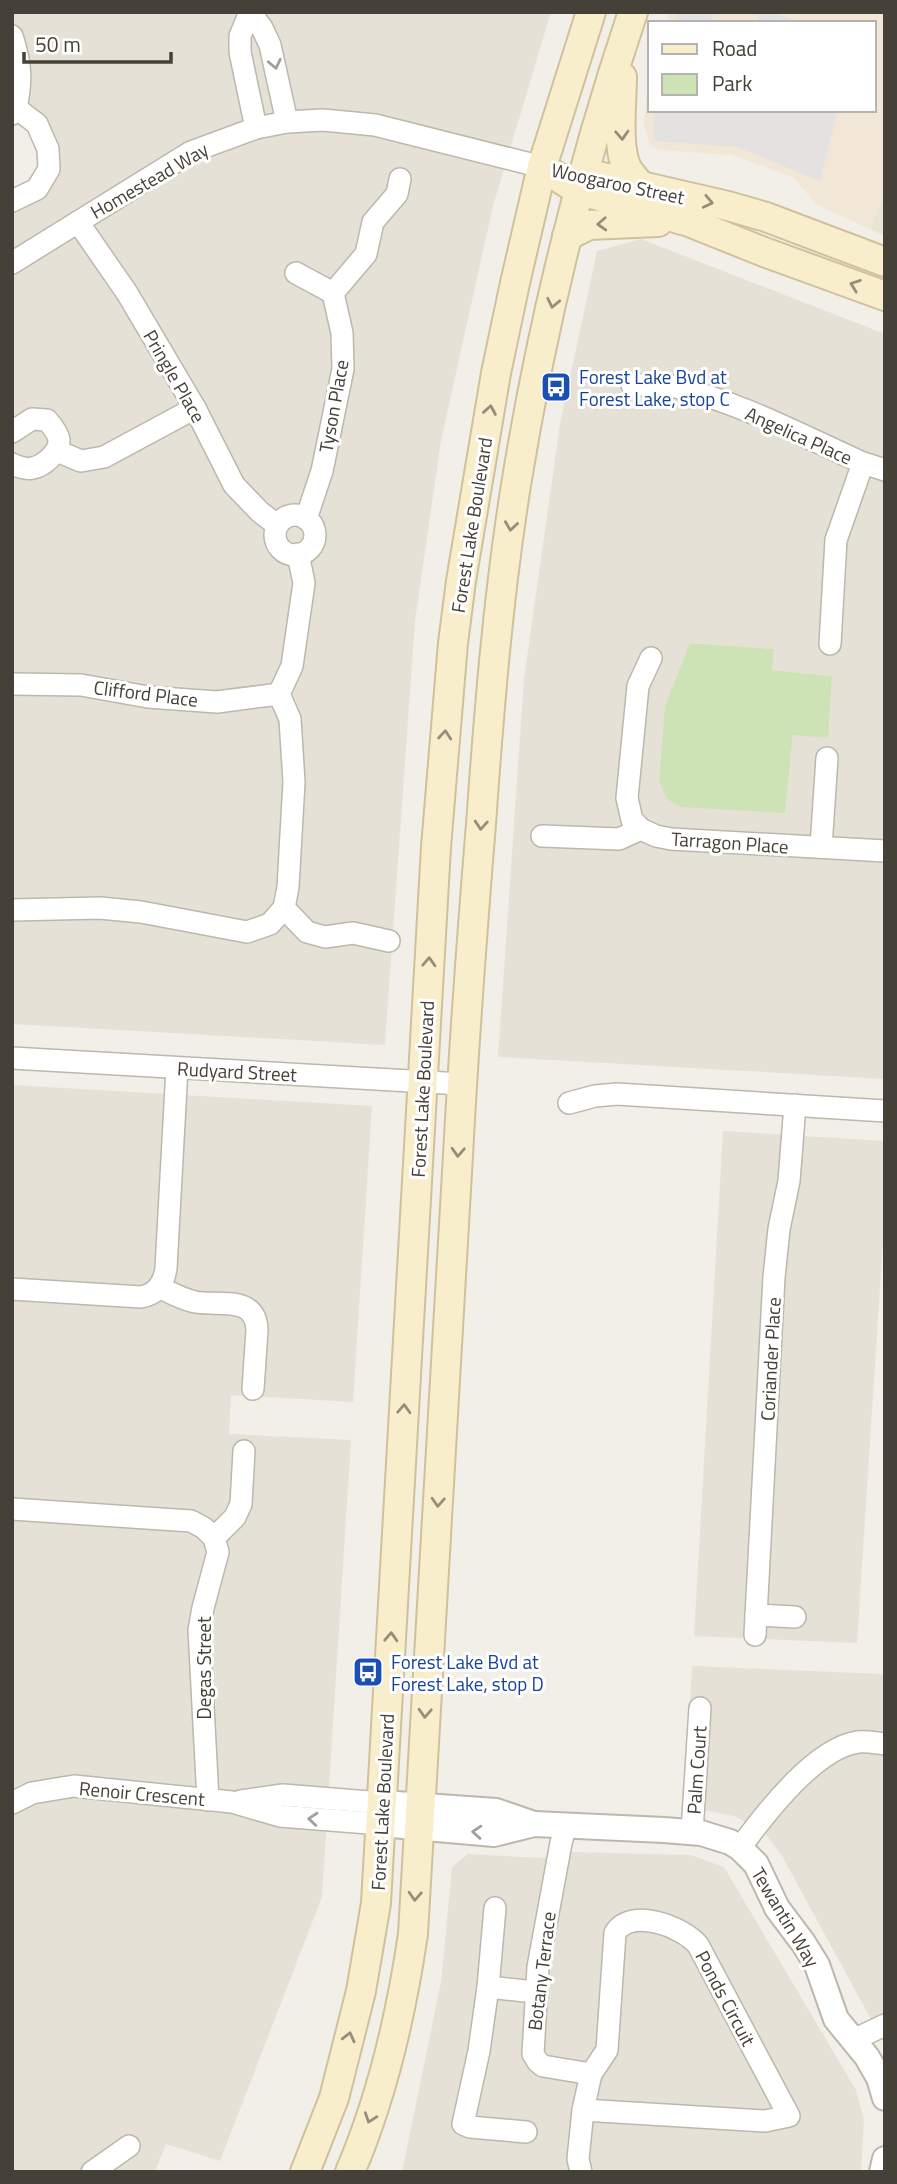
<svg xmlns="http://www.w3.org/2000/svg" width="897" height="2184" viewBox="0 0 897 2184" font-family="'Titillium Web',sans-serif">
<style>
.residential{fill:#e6e1d7;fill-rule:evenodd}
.commercial{fill:#f2e6d6}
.education{fill:#eae4d4}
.green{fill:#cee3b5}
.parking{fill:#e4e2e0}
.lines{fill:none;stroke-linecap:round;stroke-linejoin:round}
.minor-casing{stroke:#bdb7ac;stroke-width:24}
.tertiary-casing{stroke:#bdb7ac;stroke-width:28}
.secondary-casing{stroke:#cec19c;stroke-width:32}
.minor{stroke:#fff;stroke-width:21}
.tertiary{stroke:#fff;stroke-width:24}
.secondary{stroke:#f9eecb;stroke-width:28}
.oneway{stroke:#a2a09c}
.oneway2{stroke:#968e7a}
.labels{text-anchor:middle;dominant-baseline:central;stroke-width:6;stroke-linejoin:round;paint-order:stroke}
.street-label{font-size:19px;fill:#454038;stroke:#fff}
.transit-label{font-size:19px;fill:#164399;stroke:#fff;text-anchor:start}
</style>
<rect width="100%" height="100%" fill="#f2efe8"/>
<g class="residential">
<polygon points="12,12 551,12 493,206 441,441 415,621 385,1045 12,1024 12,201 37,189 48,149 12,114"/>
<path d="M641 239 885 334V1079L498 1057 524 679 560 424 597 251ZM690 643 773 649 772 670 832 676 793 735 785 813Z"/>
<polygon points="12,1085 372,1106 353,1402 231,1395 229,1434 351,1440 322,1897 220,2161 166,2144 155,2172 12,2172"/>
<polygon points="723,1131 885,1141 885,1210 857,1643 694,1636"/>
<polygon points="692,1666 885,1674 885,2045 782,1856 764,1832 734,1816 684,1806"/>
<polygon points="572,1852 691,1855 724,1867 856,2090 864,2120 861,2172 402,2172 441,1982 452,1867 468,1854 541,1858"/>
</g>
<polygon class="commercial" points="670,12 885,12 885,193 870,229 817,205 793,177 732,155 659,150 650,146 644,125 647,90 650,78 650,110 874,110 874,23 667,23"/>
<polygon class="education" points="885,193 885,236 870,229"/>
<polygon class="green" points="690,643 774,649 772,670 832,676 828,738 793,735 785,813 680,807 667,799 659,782 665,706"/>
<g class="parking">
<polygon points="678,12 714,12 711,23 676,23"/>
<polygon points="760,12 768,12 794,19 793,23 757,23"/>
<polygon points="654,110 838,110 820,181 737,147 653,141"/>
</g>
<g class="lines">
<g class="minor-casing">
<g id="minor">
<polyline points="250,12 240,36 240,52 256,128"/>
<polyline points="250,12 262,28 270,45 287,122"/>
<path d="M12 36C21 64 22 80 16 108"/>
<polyline points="12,114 16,108 37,124 48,149 49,169 37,189 12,201"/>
<polyline points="78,222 127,293 195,408 234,485 260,512 277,525"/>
<polyline points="12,263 191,152 256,128 287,122 323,120 375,125 542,167"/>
<polyline points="296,273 333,293 366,254 373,222 397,194 400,179"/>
<path d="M632 385C647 385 662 384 676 387 741 403 803 436 863 463L885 470"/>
<path d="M12 432 32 419 47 420C60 435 65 444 49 459 37 470 27 471 12 464"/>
<polyline points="57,451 81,461 104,457 195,408"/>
<circle cx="295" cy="535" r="20"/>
<polyline points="306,519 322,471 343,369 342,333 333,293"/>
<polyline points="830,644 836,540 863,463"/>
<polyline points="651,658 638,686 627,798 632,820 641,829 656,836 671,839 885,851"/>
<polyline points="12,684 81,685 148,697 217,702 279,694"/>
<polyline points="542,836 619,839 641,829"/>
<polyline points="821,847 827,758"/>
<polyline points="284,908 307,932 325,937 353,933 389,941"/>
<polyline points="12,910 100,908 141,912 247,932 270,924 284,908 288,887 294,782 290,719 279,694 292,666 304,583 298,554"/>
<polyline points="12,1058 462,1084"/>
<polyline points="569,1103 595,1096 617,1094 885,1111"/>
<path d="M159 1287C171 1293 182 1299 195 1302 220 1306 256 1295 257 1330L253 1389"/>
<path d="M12 1289 141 1297C157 1294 164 1283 166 1268L177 1068"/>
<polyline points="12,1509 191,1521 204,1528 214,1538 218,1552 203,1608 199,1630 208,1800"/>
<polyline points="214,1538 235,1517 241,1504 244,1451"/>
<polyline points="756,1615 795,1617"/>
<polyline points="755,1635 774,1277 779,1229 789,1181 795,1105"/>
<polyline points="241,1801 283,1795 382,1803"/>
<polyline points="12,1803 32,1793 74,1786 232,1802 280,1816 381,1824"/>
<polyline points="566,1825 561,1843 538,1967 533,2054 538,2062 543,2066 591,2074"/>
<polyline points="692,1832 700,1708"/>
<path d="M740 1848C764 1815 815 1748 858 1742 866 1741 876 1743 885 1744"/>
<polyline points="495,1908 488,1987 479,2051 463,2124 470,2127 526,2132"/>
<polyline points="488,1987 535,1992"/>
<polyline points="853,2040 885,2025"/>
<polyline points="92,2172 129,2146"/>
<path d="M581 2172 578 2159 583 2110 591 2074 607 2050 615 1933C630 1907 682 1926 698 1945L789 2116 765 2121 583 2110"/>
</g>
</g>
<g class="tertiary-casing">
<g id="tertiary">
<polyline points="382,1803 496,1811 534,1824"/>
<polyline points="381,1824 494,1834 534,1824 664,1830 701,1833 730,1842 740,1848 756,1864 777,1908 804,1944 817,1965 836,2019 867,2057 879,2078 885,2098"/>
<polyline points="882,2172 885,2159"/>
</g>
</g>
<g class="secondary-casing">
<g id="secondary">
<path d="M622 77C622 100 616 150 628 170 632 176 637 182 642 187"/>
<polyline points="542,167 578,190 689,222 764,252 885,296"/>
<polyline points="589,174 728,206 766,217 885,262"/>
<polyline points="567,236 589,225 658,222"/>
<polyline points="305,2172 334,2098 361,1991 376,1903 436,847 453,643 461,581 496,373 515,283 542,167 591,12"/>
<path d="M350 2172C383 2095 401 2016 413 1934 428 1674 443 1414 458 1155 464 1045 472 934 481 824 489 711 498 597 516 485 542 324 581 166 633 12"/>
</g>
</g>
<use href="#minor" class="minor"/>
<use href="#tertiary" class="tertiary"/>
<use href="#secondary" class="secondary"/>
</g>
<defs><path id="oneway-chevron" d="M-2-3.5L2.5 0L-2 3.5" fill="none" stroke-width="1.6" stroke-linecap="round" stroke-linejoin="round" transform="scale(1.75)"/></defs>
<g class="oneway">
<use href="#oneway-chevron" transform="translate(275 64) rotate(78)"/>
<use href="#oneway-chevron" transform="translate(313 1819) rotate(-175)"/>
<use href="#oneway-chevron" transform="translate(477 1832) rotate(-176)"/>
</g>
<g class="oneway2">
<use href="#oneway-chevron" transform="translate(622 135) rotate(87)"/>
<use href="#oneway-chevron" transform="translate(708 202) rotate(12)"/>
<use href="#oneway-chevron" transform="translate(602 224) rotate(177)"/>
<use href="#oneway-chevron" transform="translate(855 285) rotate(-160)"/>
<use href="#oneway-chevron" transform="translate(553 303) rotate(102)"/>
<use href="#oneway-chevron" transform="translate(490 410) rotate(-80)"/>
<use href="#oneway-chevron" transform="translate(511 526) rotate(98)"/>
<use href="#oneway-chevron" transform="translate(445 735) rotate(-85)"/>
<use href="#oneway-chevron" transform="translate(481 825) rotate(94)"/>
<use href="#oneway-chevron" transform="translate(429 962) rotate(-87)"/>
<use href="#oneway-chevron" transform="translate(458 1152) rotate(93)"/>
<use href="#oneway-chevron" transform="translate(404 1409) rotate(-87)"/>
<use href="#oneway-chevron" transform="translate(438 1502) rotate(93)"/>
<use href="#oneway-chevron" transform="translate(391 1637) rotate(-87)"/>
<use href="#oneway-chevron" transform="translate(425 1713) rotate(93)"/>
<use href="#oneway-chevron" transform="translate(415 1896) rotate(93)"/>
<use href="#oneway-chevron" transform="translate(349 2037) rotate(-76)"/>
<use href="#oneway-chevron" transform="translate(370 2118) rotate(109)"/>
</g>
<defs>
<g id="bus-square" transform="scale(1.575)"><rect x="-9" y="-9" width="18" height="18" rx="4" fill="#1a4fb4" stroke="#fff"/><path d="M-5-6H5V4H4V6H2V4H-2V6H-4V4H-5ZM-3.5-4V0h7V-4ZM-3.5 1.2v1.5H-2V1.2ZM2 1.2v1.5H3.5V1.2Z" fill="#fff"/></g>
</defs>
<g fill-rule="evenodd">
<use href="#bus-square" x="556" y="387"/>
<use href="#bus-square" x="368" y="1672"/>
</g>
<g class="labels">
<g class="street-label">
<text transform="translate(149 180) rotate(-30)">Homestead Way</text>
<text transform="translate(618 183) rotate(12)">Woogaroo Street</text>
<text transform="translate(175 376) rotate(60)">Pringle Place</text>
<text transform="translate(333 406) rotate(-80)">Tyson Place</text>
<text transform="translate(799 435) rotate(24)">Angelica Place</text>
<text transform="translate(471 525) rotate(-81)">Forest Lake Boulevard</text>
<text transform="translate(146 693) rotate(7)">Clifford Place</text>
<text transform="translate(730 842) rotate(4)">Tarragon Place</text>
<text transform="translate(237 1071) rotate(3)">Rudyard Street</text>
<text transform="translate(422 1089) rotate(-87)">Forest Lake Boulevard</text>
<text transform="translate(770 1359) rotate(-87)">Coriander Place</text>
<text transform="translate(203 1668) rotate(-90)">Degas Street</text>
<text transform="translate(696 1770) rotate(-86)">Palm Court</text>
<text transform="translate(142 1793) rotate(5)">Renoir Crescent</text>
<text transform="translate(382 1802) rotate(-87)">Forest Lake Boulevard</text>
<text transform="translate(786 1917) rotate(59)">Tewantin Way</text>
<text transform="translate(541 1971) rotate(-83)">Botany Terrace</text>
<text transform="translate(726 1998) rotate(62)">Ponds Circuit</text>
</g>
<g class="transit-label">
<text x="579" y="376">Forest Lake Bvd at<tspan x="579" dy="22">Forest Lake, stop C</tspan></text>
<text x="391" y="1661">Forest Lake Bvd at<tspan x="391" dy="22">Forest Lake, stop D</tspan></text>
</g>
</g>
<rect width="897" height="2184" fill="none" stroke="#454038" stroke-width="28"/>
<rect x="648" y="21" width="228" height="91" fill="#ffffff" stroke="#b5b3af" stroke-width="2"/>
<rect x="662" y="44" width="35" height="10" fill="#f9eecb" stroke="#b5b3af" stroke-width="2"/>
<text x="712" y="56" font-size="21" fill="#454038">Road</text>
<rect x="662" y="74" width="35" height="21" fill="#cee3b5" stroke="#b5b3af" stroke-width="2"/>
<text x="712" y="91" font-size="21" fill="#454038">Park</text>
<path d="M24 52v10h147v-10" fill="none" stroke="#454038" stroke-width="3.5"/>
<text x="35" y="52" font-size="21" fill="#454038" stroke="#ffffff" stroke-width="5" paint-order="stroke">50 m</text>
</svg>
